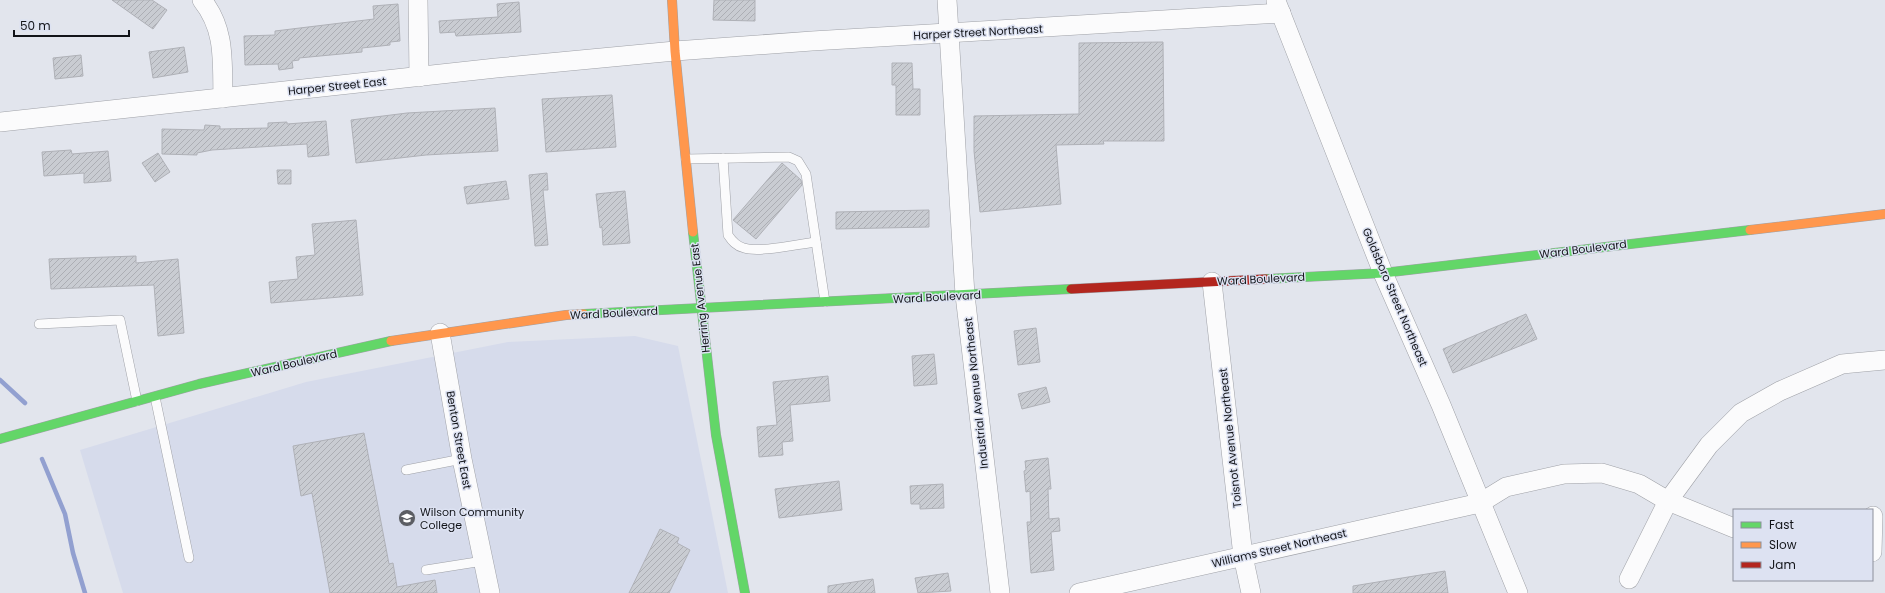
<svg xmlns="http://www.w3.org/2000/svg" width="1885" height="593" viewBox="0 0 1885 593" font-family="Poppins,sans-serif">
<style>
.built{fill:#d6dbeb}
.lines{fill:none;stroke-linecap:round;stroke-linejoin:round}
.stream{stroke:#92a0d0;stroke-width:4.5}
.building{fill:url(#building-hatch);stroke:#afb1b7}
.lane-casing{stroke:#9fa1a7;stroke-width:10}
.street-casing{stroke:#9fa1a7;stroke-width:20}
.fast-casing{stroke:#9fa1a7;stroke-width:10}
.slow-casing{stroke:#9fa1a7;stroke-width:10}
.jam-casing{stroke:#9fa1a7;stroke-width:10}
.lane{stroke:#fbfbfc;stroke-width:9}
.street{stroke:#fbfbfc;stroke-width:19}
.fast{stroke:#63d668;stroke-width:9}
.slow{stroke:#ff974d;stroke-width:9}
.jam{stroke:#b3261e;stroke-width:9}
.labels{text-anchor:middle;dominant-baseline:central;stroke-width:3;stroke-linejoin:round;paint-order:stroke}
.street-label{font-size:11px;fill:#121419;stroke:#dde2f2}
.poi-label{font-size:11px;fill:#121419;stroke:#dde2f2;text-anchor:start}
</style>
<defs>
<pattern id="building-hatch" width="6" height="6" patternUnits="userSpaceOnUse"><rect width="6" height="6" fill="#c9ccd2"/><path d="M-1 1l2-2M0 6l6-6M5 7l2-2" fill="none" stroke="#acaeb4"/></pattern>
</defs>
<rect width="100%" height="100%" fill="#e2e5ed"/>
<polygon class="built" points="635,336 678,346 728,593 123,593 80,450 306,382 508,342"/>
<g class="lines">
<g class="stream">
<polyline points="0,380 25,403"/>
<polyline points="42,459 65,514 73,553 85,593"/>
</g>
</g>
<g class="building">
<polygon points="112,0 152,0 167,10 153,29"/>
<polygon points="714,0 755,0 755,21 713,20"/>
<polygon points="519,2 521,32 456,36 455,32 440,33 439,21 498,17 497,4"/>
<polygon points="398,4 400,41 390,42 390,45 362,48 362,52 299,58 299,60 292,61 293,68 279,70 278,64 245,65 244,36 275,35 275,31 374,19 373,6"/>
<polygon points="1163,42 1164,141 1103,141 1104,144 1056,145 1061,204 980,212 974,151 974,116 1079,114 1079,43"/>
<polygon points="184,47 188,72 153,78 149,52"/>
<polygon points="81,55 83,76 55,79 53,58"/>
<polygon points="892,63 912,63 913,89 920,89 920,115 896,115 896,85 892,85"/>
<polygon points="612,95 616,147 546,152 542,99"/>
<polygon points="495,108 498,151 426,155 356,163 351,120 407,113"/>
<polygon points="326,121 329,155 308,157 307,144 212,150 197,153 197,155 162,154 162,129 204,130 205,125 220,126 220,129 268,128 268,123 287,122 287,124"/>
<polygon points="71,150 72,154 108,151 111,181 84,183 84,173 44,176 42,152"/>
<polygon points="158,153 170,172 155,182 142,163"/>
<polygon points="782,163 801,180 802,185 756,239 733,220"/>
<polygon points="277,170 291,170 291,184 278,184"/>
<polygon points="547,173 548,190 543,190 548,245 535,246 529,175"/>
<polygon points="506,181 509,199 467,204 464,187"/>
<polygon points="625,191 630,243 603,245 602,227 600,228 596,194"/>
<polygon points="929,210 929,227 836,229 836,212"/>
<polygon points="356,220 363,295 271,303 269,282 298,279 296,257 315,255 312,224"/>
<polygon points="136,256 136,263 178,259 184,333 158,336 154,285 51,289 49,259"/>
<polygon points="1526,314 1537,339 1453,373 1443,349"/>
<polygon points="1036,328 1040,362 1018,365 1014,331"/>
<polygon points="934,354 937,384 914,386 912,356"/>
<polygon points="828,376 830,401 790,405 793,441 782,442 783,455 759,457 757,427 777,425 773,382"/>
<polygon points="1046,387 1050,402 1022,409 1018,394"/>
<polygon points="364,433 389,564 393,563 397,587 435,580 437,593 330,593 312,493 301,496 293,446"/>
<polygon points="1048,458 1051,489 1048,489 1049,519 1059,518 1060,531 1051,532 1054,570 1031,573 1027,522 1031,522 1030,491 1026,492 1024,471 1026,470 1025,461"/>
<polygon points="839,481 842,510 779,518 775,489"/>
<polygon points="943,484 944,508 920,509 920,504 911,504 910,486"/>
<polygon points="660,529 679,538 677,543 690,550 669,593 629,593"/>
<polygon points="1445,571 1448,593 1353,593 1353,586"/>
<polygon points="948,573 951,591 918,593 915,578"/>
<polygon points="873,579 875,593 828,593 828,586"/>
</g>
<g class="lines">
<g class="lane-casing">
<g id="lane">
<path d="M723 158 728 235C732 241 736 246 744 248 760 253 798 244 816 242"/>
<polyline points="686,159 789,157 798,161 806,174 825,302"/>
<polyline points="39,324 120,320 137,401"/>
<polyline points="155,397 189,558"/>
<polyline points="406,470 462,459"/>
<polyline points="426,570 483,561"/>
</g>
</g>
<g class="street-casing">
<g id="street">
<path d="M202 0C226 30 222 62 223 98"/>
<polyline points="418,0 419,77"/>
<polyline points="947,0 965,295 1000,593"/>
<polyline points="1276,1 1383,273 1441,405 1518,593"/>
<polyline points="0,122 496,68 675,51 812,41 1281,13"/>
<polyline points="1212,282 1243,556 1251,593"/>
<polyline points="440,333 462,459 490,593"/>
<polyline points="1872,552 1873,516"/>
<polyline points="1629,579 1668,501 1709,445 1741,413 1780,391 1842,364 1885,360"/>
<polyline points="1079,593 1480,503 1506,487 1564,474 1602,473 1639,484 1668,501 1734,528"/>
</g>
</g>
<g class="fast-casing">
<g id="fast">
<polyline points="693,232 716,435 745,593"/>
<polyline points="1266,279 1383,273 1750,230"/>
<polyline points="584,314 1071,289"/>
<polyline points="0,439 199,384 391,341"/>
</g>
</g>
<g class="slow-casing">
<g id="slow">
<polyline points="672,0 675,51 693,232"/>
<polyline points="1750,230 1885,214"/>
<polyline points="391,341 566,315 584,314"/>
</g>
</g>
<g class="jam-casing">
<polyline id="jam" points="1071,289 1266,279"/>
</g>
<use href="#lane" class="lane"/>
<use href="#street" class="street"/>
<use href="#fast" class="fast"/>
<use href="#slow" class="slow"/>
<use href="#jam" class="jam"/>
</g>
<defs>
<g id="university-disc" transform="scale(0.9)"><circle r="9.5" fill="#5b5d63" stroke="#dde2f2"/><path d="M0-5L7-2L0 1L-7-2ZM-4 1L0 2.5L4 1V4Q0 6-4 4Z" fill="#fff"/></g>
</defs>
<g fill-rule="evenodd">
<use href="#university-disc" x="407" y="518"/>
</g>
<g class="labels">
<g class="street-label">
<text transform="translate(978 32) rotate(-3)">Harper Street Northeast</text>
<text transform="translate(337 86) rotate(-6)">Harper Street East</text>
<text transform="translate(1583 249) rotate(-7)">Ward Boulevard</text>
<text transform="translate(1261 279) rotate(-3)">Ward Boulevard</text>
<text transform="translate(937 297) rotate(-3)">Ward Boulevard</text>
<text transform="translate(1395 297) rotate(67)">Goldsboro Street Northeast</text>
<text transform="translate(700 298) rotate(-96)">Herring Avenue East</text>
<text transform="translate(614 313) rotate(-3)">Ward Boulevard</text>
<text transform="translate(294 363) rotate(-13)">Ward Boulevard</text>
<text transform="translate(976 393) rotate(-96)">Industrial Avenue Northeast</text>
<text transform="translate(1230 438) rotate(-96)">Toisnot Avenue Northeast</text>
<text transform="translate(459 440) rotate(80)">Benton Street East</text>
<text transform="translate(1279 548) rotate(-13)">Williams Street Northeast</text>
</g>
<g class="poi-label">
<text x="420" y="512">Wilson Community<tspan x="420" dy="13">College</tspan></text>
</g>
</g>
<rect x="1733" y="509" width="140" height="72" fill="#dde2f2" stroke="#8c909b"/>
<rect x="1741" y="522" width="20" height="6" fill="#63d668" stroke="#8c909b"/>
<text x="1769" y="529" font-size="12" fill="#121419">Fast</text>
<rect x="1741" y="542" width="20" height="6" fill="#ff974d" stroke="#8c909b"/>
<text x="1769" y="549" font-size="12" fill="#121419">Slow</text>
<rect x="1741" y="562" width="20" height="6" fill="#b3261e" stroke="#8c909b"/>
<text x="1769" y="569" font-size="12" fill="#121419">Jam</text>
<path d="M14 30v6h115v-6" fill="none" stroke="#121419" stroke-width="2"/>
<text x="20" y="30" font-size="12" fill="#121419" stroke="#dde2f2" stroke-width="3" paint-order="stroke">50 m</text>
</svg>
